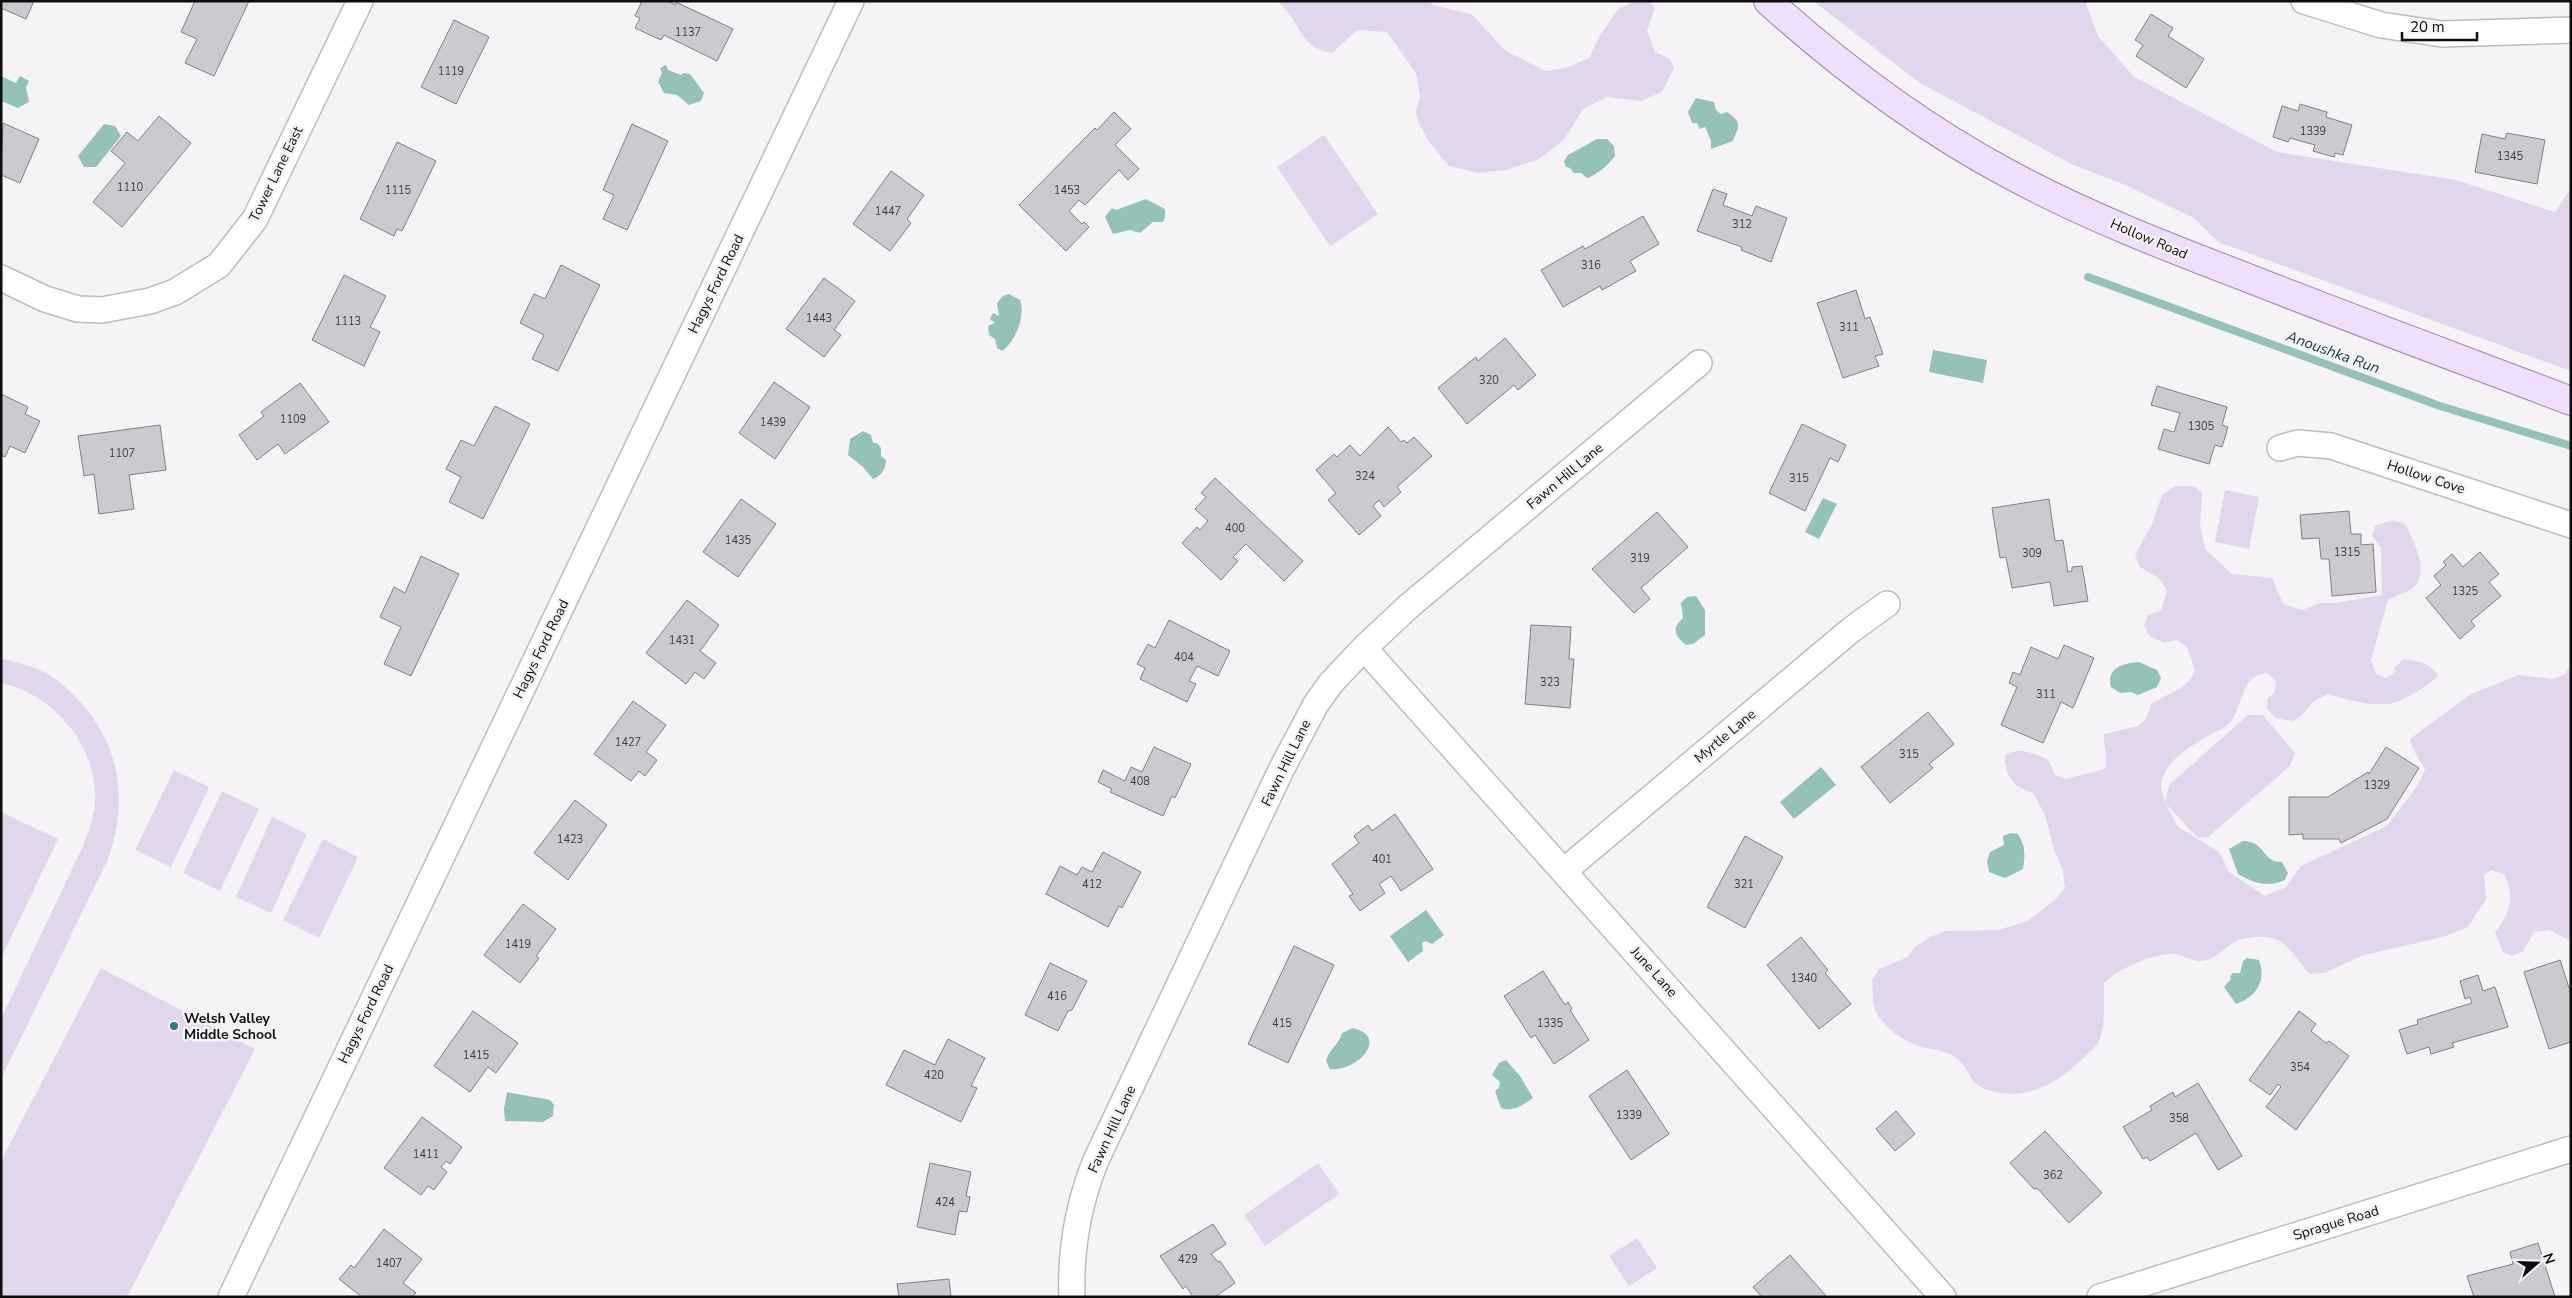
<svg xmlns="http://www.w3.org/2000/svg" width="2572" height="1298" viewBox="0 0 2572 1298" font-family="'Nunito Sans',sans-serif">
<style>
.green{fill:#e1d6ec}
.water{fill:#94c2b9}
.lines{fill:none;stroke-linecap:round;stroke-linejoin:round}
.stream{stroke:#94c2b9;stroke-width:8}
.building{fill:#cccace;stroke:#828084}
.minor-casing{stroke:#bebcc0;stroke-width:28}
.major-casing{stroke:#9988a9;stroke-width:30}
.minor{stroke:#fff;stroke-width:25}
.major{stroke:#efdffd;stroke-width:28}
.poi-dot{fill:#357a6e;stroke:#f5f3f6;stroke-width:2}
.labels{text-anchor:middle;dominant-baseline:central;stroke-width:5;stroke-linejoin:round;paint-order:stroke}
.number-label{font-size:11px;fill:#3e3d3f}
.street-label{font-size:14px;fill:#0e0e0f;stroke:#f5f3f6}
.poi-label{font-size:14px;font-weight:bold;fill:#0e0e0f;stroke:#f5f3f6;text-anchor:start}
.water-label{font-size:15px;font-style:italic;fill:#16413a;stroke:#f5f3f6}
</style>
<rect width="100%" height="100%" fill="#f5f3f6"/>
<g class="green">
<path d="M1277 1H1428L1433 5 1471 14 1506 51 1545 71 1566 68 1589 58 1600 35 1618 9 1636 1H1649L1655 8 1647 31 1655 52 1670 59 1674 68 1662 92 1641 101 1607 97 1583 109 1564 140 1539 159 1506 170 1478 173 1449 166 1430 143 1419 124 1416 112 1420 97 1416 73 1387 32 1357 30 1332 53C1300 49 1299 19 1277 1Z"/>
<polygon points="1813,1 2085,1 2098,36 2134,77 2277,152 2456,180 2555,212 2571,188 2571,371 2218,242 2194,218 2123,184 2073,165 1920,83"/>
<polygon points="1324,135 1378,214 1330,246 1277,167"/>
<path d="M2175 486H2194L2202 493 2200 525 2205 549 2232 574 2272 578 2283 604 2302 610 2320 603H2336L2382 595 2381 547 2372 536 2375 526 2392 520 2405 524C2413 541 2431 571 2413 588 2409 592 2395 596 2388 600L2371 660 2376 674 2386 678 2393 674 2395 667 2404 659C2418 661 2431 663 2438 676 2428 686 2401 703 2387 704 2368 706 2346 699 2328 694L2313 702 2300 717 2293 721 2275 718 2267 708V699L2274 693 2276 682 2268 673C2241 674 2244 702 2232 720 2228 727 2219 730 2213 733 2194 744 2162 761 2161 787 2161 791 2164 797 2165 802L2169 785 2248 715H2263L2295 753 2290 766 2208 837 2198 838 2166 804 2178 827 2219 852 2229 872 2265 896 2286 887 2301 866 2387 826 2419 783 2425 770C2420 758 2412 752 2410 739L2471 694 2519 675 2553 679 2565 674 2571 665V941L2549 930 2534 932 2523 951 2512 956 2503 952 2495 932C2511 912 2515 897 2504 874L2491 870 2484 875 2486 899 2468 927 2443 937 2364 955 2324 973 2310 974C2297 963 2292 945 2275 939 2265 935 2246 937 2237 941 2223 947 2217 961 2200 961 2191 961 2183 955 2174 954 2154 953 2117 969 2104 983 2104 998 2106 1030 2098 1043 2094 1049 2087 1054 2082 1059 2054 1087 2017 1105 1979 1086 1969 1080 1967 1066 1958 1059 1949 1051 1934 1050 1922 1047 1905 1042 1882 1027 1875 1010 1872 1003 1873 989 1872 980L1879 969 1908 957 1915 947 1930 937 1945 931 1998 930 2028 921 2055 900 2065 888 2063 871 2054 849 2045 815 2034 794 2017 786 2008 775 2005 762 2006 754C2022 747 2033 753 2048 760L2055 775 2066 779 2105 769C2108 759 2103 747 2104 734L2138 726 2146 719 2152 703 2181 688 2191 679 2195 670 2187 647 2177 640 2164 643 2150 636 2144 626 2148 615 2161 611 2167 591 2159 578 2140 567 2135 555 2152 524 2162 495Z"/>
<polygon points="2225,490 2259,497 2249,549 2215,542"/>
<path d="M1 658C20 663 42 668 58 681 115 727 133 790 108 859L1 1079V1019L83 846C89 831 95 815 95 798 96 744 53 694 1 683Z"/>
<polygon points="174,770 209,787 171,867 135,850"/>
<polygon points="222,791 259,809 220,891 183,873"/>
<polygon points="1,812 58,839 1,958"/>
<polygon points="272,817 307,834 271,913 236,897"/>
<polygon points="323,839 358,857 319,938 283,920"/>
<polygon points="101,968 255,1049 127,1297 1,1297 1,1161"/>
<polygon points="1318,1163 1339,1194 1265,1246 1244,1215"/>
<polygon points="1637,1238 1657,1268 1629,1286 1609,1256"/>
</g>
<g class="water">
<polygon points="666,65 668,70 681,75 684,73 690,74 704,93 701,101 689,105 677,95 664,93 658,82 662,73 660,68"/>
<polygon points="1,76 16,83 20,76 29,81 26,87 29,102 18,108 1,101"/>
<path d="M1696 98 1714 102 1716 110 1721 114 1727 112C1743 123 1739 125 1733 141L1711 149V141L1705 127 1700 129 1697 123H1692L1688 112Z"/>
<polygon points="104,124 115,126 121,136 96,167 84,167 78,156"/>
<path d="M1597 139H1607L1614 146 1615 156C1609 164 1596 176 1587 178L1581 173H1574L1570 168 1566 167 1564 161 1568 155Z"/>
<polygon points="1146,199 1165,209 1165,217 1163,222 1153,222 1140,233 1130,230 1113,234 1105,217 1112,208 1116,210"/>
<path d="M1009 294 1020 300C1026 316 1015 342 1002 351L997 348 995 339 989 335 988 326 995 323 990 319 993 313 999 316 997 303 1003 296Z"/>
<polygon points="1933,350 1987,360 1983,383 1929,372"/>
<path d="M863 431 871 435 873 443H877L881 448V456L886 460C886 469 881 476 873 479L863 467 848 455 850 439Z"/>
<polygon points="1823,498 1837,504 1819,539 1805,532"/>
<path d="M1696 596 1705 610V635L1693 644 1686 645C1675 636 1671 629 1683 618L1681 603 1687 597Z"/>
<path d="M2139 662 2157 670 2161 678 2157 687 2138 695 2131 692 2120 693 2111 687C2106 668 2123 663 2139 662Z"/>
<polygon points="1821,767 1836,785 1794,819 1780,802"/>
<path d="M2011 833 2018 834C2026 847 2025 855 2023 869L2005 878 1989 872 1987 861 1990 852 2004 845 2003 836Z"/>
<path d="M2243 841C2266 841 2262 863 2282 862L2288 873 2285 880C2267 888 2254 883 2238 874L2229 849Z"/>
<polygon points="1426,910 1444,935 1432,944 1426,941 1422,943 1423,951 1408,962 1390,936"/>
<path d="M2247 958 2259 960C2267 981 2256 997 2236 1004L2224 987 2231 979 2230 976 2233 973H2240L2243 961Z"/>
<path d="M1353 1028C1390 1037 1357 1072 1330 1069L1326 1061C1329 1049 1339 1045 1342 1033Z"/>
<path d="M1506 1060 1520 1076 1533 1098C1523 1105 1514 1112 1501 1108L1495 1091 1499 1088 1500 1082 1492 1075 1499 1063Z"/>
<polygon points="507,1092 550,1100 554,1105 553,1116 543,1122 505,1121 504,1109"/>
</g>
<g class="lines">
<polyline class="stream" points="2088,277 2440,406 2571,446"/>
</g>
<g class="building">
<polygon points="1,1 34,1 26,19 1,8"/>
<polygon points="195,1 249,1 214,76 185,63 197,39 181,32"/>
<polygon points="642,1 668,1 675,5 676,2 733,29 717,61 664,35 661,40 635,28 640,18 635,16"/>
<polygon points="2151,14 2173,28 2168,36 2204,59 2186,88 2136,56 2143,45 2135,40"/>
<polygon points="454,20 489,37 456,104 421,87"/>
<polygon points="2300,104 2327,112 2326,117 2352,125 2343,155 2335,153 2334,157 2313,151 2315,145 2290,138 2288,142 2273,137 2282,106 2298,111"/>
<polygon points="1114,112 1131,129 1115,145 1139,169 1128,180 1119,170 1085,205 1079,200 1069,211 1082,224 1084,222 1089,227 1066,251 1019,205 1095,128 1097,130"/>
<polygon points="159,116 191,143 122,227 93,202 125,163 111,151 127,132 138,141"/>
<polygon points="3,123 39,139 20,183 1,175"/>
<polygon points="632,124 668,141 627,230 603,219 614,195 603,190"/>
<polygon points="2507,133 2545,140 2537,184 2475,172 2482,134 2505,139"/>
<polygon points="397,142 436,161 402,231 397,229 394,236 360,219"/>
<polygon points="891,171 924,195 907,219 911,223 890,251 853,224"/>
<polygon points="1713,189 1727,194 1723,205 1752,216 1756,206 1787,218 1771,262 1741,250 1742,247 1697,231"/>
<polygon points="1643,216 1659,244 1630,261 1636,271 1602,290 1600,286 1563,307 1541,270 1583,246 1585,249"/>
<polygon points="561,265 600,285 558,371 532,359 544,335 520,323 534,294 545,299"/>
<polygon points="344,275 386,296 370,327 380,332 364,366 312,340"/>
<polygon points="824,278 855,301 834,330 841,335 824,357 786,329"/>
<polygon points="1856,290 1865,319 1870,317 1883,354 1875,356 1879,366 1843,378 1817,303"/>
<polygon points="1505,338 1536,375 1518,390 1514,385 1467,424 1438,388 1476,357 1478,361"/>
<polygon points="774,382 810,407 775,459 739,433"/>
<polygon points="300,383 329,422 285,454 278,444 257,460 239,435 264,416 261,412"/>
<polygon points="2157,386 2227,407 2222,425 2228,427 2222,447 2215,445 2209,464 2158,449 2164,429 2174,432 2180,413 2151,405"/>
<polygon points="1,394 28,407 25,414 40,421 25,453 10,446 5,457 1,455"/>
<polygon points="495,406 530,424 483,519 449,502 461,477 446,469 461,440 474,446"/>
<polygon points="1802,424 1846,445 1838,462 1830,458 1805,511 1769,493"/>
<polygon points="160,425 166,470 129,475 134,509 99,514 94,474 84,476 78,436"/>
<polygon points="1388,427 1401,442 1404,440 1407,443 1414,437 1432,456 1397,487 1401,492 1384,507 1379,500 1373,506 1381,516 1359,535 1328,500 1336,493 1316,470 1334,454 1337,457 1350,445 1360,456"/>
<polygon points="1215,478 1303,561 1284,581 1246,544 1233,557 1238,561 1221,580 1182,543 1197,527 1200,530 1208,521 1195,509 1206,497 1201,493"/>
<polygon points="741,499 776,524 738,577 703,552"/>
<polygon points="2049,499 2055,541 2063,540 2068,572 2072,571 2072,567 2082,566 2088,601 2054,606 2050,582 2012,588 2006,557 2000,558 1992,508"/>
<polygon points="2349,511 2351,534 2361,534 2361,545 2373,544 2376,592 2332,596 2329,559 2321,559 2319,538 2302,539 2300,515"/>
<polygon points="1657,512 1688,547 1641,588 1650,599 1634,613 1592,569"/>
<polygon points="2480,552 2499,574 2489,582 2501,596 2471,621 2475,626 2460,639 2426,598 2441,585 2434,576 2446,565 2443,562 2452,554 2463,567"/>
<polygon points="421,556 459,574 411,676 384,664 401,627 380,617 394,587 405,593"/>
<polygon points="687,600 719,625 700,651 716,663 704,679 695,672 686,684 646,653"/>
<polygon points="1169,620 1230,651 1218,676 1197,666 1189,681 1196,684 1187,702 1140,679 1145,668 1137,664 1148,644 1155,648"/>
<polygon points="1531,625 1571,627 1569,659 1574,659 1570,708 1525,704"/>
<polygon points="2064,645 2094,658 2073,708 2061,702 2043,743 2001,725 2017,687 2009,683 2013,672 2020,675 2031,647 2058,659"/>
<polygon points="633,701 666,725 646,752 657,760 645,776 639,771 631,781 594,754"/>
<polygon points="1928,712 1954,744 1929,764 1933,768 1890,803 1861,767"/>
<polygon points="1154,747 1191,764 1175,798 1172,796 1163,816 1110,792 1112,789 1098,782 1103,770 1125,781 1131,767 1142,772"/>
<polygon points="2386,747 2419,768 2387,819 2341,843 2339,839 2303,839 2303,834 2289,835 2289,797 2328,797 2368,772 2369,774"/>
<polygon points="575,800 607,825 568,880 534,853"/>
<polygon points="1395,814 1433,869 1401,891 1391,876 1379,884 1385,893 1360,911 1349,896 1353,894 1332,864 1359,843 1354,836 1368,825 1372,831"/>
<polygon points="1745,836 1783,857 1745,928 1707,907"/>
<polygon points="1103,852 1141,872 1122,908 1119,906 1108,927 1046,894 1060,866 1077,875 1082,867 1092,872"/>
<polygon points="523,904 556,929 536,956 539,958 520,983 484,955"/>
<polygon points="1801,937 1828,970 1825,973 1851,1004 1819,1029 1767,965"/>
<polygon points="1294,946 1334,965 1288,1063 1248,1044"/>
<polygon points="2560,960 2571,994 2571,1042 2549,1049 2524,972"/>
<polygon points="1050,963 1087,981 1072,1010 1068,1011 1058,1031 1025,1015"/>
<polygon points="1543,971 1565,1005 1568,1002 1572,1009 1570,1010 1589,1040 1554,1064 1535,1035 1531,1038 1504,996"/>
<polygon points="2478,975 2483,991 2495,987 2508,1027 2452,1043 2454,1047 2431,1054 2429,1047 2407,1054 2399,1030 2418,1024 2417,1020 2472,1003 2470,997 2465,999 2460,981"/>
<polygon points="473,1011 518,1043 496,1073 488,1067 470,1092 434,1066"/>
<polygon points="2299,1011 2316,1024 2311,1031 2326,1043 2329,1041 2349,1056 2296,1130 2266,1107 2281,1087 2278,1084 2270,1095 2249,1080"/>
<polygon points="948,1039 985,1058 971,1086 977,1088 961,1122 886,1085 904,1050 935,1065"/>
<polygon points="1627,1070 1669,1134 1631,1160 1589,1096"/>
<polygon points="2198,1083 2242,1156 2218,1170 2196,1133 2150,1161 2147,1157 2143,1159 2123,1127 2152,1110 2150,1106 2173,1092 2175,1097"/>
<polygon points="1896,1111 1915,1134 1895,1151 1876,1129"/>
<polygon points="422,1117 462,1147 450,1164 446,1161 441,1167 447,1172 434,1190 428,1186 421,1195 384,1168"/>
<polygon points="2045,1131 2102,1193 2069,1223 2037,1188 2034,1189 2010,1163"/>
<polygon points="930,1163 971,1172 966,1196 970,1197 967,1212 959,1211 955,1235 917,1227"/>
<polygon points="1213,1224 1226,1244 1211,1254 1218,1262 1220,1261 1235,1283 1215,1297 1193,1297 1186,1286 1183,1289 1160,1256"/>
<polygon points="384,1229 422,1259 403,1283 416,1293 412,1297 362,1297 339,1279 351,1265 354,1268"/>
<polygon points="2538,1243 2555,1297 2474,1297 2467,1276 2513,1264 2510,1252"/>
<polygon points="1790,1255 1827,1297 1762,1297 1753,1287"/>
<polygon points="949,1279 951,1297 899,1297 897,1284"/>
</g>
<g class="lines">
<g class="minor-casing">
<g id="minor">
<polyline points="2304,1 2381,25 2442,34 2571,30"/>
<polyline points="1,278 45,299 78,309 102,310 150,301 175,292 219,265 255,219 360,1"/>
<polyline points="2280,448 2298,443 2331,446 2571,525"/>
<polyline points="1364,648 1943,1297"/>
<polyline points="1564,871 1851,630 1887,604"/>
<polyline points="231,1297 851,1"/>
<path d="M1072 1297C1070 1248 1078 1205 1096 1160L1282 768 1316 704 1331 683 1364 648 1409 606 1699 363"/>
<polyline points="2100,1297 2571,1149"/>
</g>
</g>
<g class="major-casing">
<path id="major" d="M1768 1C1840 66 1921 127 2007 173 2084 215 2167 247 2248 278 2355 320 2463 360 2571 401"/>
</g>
<use href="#minor" class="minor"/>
<use href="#major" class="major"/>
</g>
<circle class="poi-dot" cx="174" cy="1026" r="5"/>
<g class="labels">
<g class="number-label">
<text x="688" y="32">1137</text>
<text x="451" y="71">1119</text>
<text x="2313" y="131">1339</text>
<text x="2510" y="156">1345</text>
<text x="130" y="187">1110</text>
<text x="398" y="190">1115</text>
<text x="1067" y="190">1453</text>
<text x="888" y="211">1447</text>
<text x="1742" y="224">312</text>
<text x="1591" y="265">316</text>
<text x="819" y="318">1443</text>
<text x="348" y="321">1113</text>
<text x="1849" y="327">311</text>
<text x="1489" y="380">320</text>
<text x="293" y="419">1109</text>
<text x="773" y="422">1439</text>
<text x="2201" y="426">1305</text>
<text x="122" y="453">1107</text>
<text x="1365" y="476">324</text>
<text x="1799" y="478">315</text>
<text x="1235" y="528">400</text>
<text x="738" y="540">1435</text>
<text x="2347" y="552">1315</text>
<text x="2032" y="553">309</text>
<text x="1640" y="558">319</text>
<text x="2465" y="591">1325</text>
<text x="682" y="640">1431</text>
<text x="1184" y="657">404</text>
<text x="1550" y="682">323</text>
<text x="2046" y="694">311</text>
<text x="628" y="742">1427</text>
<text x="1909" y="754">315</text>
<text x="1140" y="781">408</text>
<text x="2377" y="785">1329</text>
<text x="570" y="839">1423</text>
<text x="1382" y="859">401</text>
<text x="1092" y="884">412</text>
<text x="1744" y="884">321</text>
<text x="518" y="944">1419</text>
<text x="1804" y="978">1340</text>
<text x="1057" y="996">416</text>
<text x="1282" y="1023">415</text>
<text x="1550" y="1023">1335</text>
<text x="476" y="1055">1415</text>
<text x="2300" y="1067">354</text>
<text x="934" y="1075">420</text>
<text x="1629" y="1115">1339</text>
<text x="2179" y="1118">358</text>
<text x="426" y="1154">1411</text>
<text x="2053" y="1175">362</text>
<text x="945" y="1202">424</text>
<text x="1188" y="1259">429</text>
<text x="389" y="1263">1407</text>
</g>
<g class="street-label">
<text transform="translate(276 174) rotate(-64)">Tower Lane East</text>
<text transform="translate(2149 239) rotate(23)">Hollow Road</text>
<text transform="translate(716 284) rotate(-64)">Hagys Ford Road</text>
<text transform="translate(1565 476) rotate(-40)">Fawn Hill Lane</text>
<text transform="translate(2426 477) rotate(18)">Hollow Cove</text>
<text transform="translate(541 649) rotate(-64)">Hagys Ford Road</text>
<text transform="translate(1725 736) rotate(-40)">Myrtle Lane</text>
<text transform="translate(1286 763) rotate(-64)">Fawn Hill Lane</text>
<text transform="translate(1654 972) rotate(48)">June Lane</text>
<text transform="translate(366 1014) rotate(-64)">Hagys Ford Road</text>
<text transform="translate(1112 1129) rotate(-65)">Fawn Hill Lane</text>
<text transform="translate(2336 1223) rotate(-17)">Sprague Road</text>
</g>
<g class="poi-label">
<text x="184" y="1018">Welsh Valley<tspan x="184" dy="16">Middle School</tspan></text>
</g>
<g class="water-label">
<text transform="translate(2333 352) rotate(20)">Anoushka Run</text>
</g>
</g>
<rect width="2572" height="1298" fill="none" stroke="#0e0e0f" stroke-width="5"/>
<g transform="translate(2537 1263) rotate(70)" stroke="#f5f3f6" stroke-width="4" paint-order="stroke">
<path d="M0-4L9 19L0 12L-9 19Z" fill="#0e0e0f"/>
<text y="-8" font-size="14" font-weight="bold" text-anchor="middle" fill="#0e0e0f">N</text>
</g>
<path d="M2402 32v8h75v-8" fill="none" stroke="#0e0e0f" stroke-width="2.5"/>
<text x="2410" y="32" font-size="15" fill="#0e0e0f" stroke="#f5f3f6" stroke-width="4" paint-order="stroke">20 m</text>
</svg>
